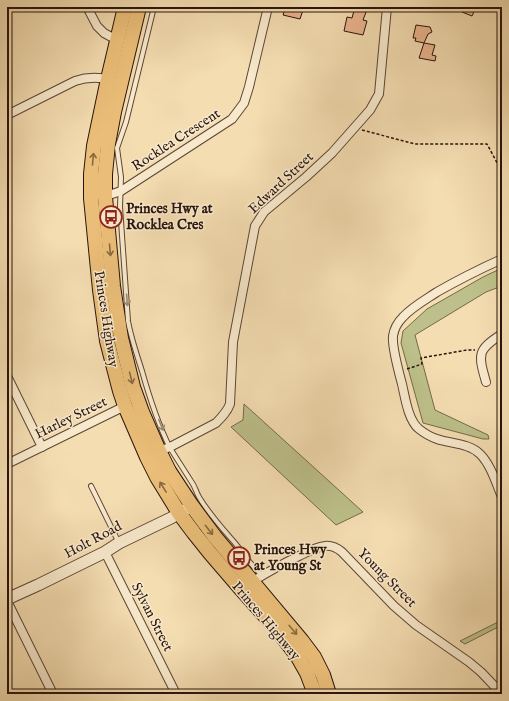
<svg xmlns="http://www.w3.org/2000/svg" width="509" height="701" viewBox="0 0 509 701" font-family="'IM FELL English',serif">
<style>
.green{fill:#bdc08a;stroke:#736a4c}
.building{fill:#eab48e;stroke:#29140d}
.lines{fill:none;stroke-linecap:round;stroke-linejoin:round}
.service-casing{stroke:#5c4636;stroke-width:6}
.minor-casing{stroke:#5c4636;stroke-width:10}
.tertiary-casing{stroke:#5c4636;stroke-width:13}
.trunk-casing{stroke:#29140d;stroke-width:16}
.path{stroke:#29140d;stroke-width:1.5;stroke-dasharray:3 2;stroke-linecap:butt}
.service{stroke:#f8e9cc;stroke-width:4}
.minor{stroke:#f8e9cc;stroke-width:8}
.tertiary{stroke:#f8e9cc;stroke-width:11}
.trunk{stroke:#eabe78;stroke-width:14}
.oneway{stroke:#8a6942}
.oneway2{stroke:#9b8976}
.labels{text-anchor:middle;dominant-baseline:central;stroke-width:3;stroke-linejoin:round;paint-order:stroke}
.street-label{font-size:14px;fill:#29140d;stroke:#f8e9cc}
.poi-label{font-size:14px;font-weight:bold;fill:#29140d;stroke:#f8e9cc;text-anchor:start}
</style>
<rect width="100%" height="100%" fill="#f4ddb1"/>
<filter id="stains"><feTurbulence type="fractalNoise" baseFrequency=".005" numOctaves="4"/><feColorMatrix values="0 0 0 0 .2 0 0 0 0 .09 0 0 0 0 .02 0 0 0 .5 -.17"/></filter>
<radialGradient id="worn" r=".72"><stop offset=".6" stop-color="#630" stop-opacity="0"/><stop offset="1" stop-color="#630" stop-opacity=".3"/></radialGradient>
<g class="green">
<polygon points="502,268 502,286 486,292 415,335 435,410 488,435 489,439 483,439 423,423 401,343 403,331 427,309 483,277"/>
<polygon points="244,404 363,512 336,525 231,427 243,420"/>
<polygon points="502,620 502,625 465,644 460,641"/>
</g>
<g class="building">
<polygon points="287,7 304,7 300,19 283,15 285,9 287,9"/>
<polygon points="355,7 368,7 363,20 367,21 363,35 344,31 347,17 352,18"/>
<polygon points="465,7 476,7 472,16 462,12"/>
<polygon points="416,25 430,27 432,32 428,34 424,43 415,41 416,38 413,38"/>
<polygon points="424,43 435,45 432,55 436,56 435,61 419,58"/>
</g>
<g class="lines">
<g class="service-casing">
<g id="service">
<path d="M154 7 126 122 117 148 121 177 120 207 128 321C131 338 137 355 142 371 149 396 158 424 170 448 177 459 184 470 191 481 195 486 196 492 199 497 209 514 222 528 235 543 244 554 251 566 262 575"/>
<polyline points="91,486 119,543"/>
</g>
</g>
<g class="minor-casing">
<g id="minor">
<polyline points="87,7 97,26 104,33 117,40"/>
<path d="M7 115 75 81C87 77 99 77 111 80"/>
<polyline points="103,197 121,191 232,119 244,103 249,87 268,7"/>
<path d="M502 259C480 269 458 280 437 292 425 300 412 307 403 317 398 322 394 329 393 336 392 346 399 373 402 384 405 397 408 420 419 429 424 433 431 437 437 439 451 444 469 443 480 454 491 465 496 483 502 497"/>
<polyline points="7,376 42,447"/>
<path d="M486 382C478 354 477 350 502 334"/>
<path d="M159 451 170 447 216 423C222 417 227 412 230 404L233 342 255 226 264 212 306 177 332 153 370 110 379 94 387 7"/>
<polyline points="7,464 125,406"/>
<polyline points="105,552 176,694"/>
<path d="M250 583C266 573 282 564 299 556 307 552 316 547 325 546 332 545 337 548 342 552L394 606 416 625 469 662 481 672 502 694"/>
<polyline points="7,601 53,694"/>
</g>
</g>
<g class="tertiary-casing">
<polyline id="tertiary" points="7,599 38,585 105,552 119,543 171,518 186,509"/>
</g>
<g class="trunk-casing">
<g id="trunk">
<polyline points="125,7 108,79 94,146 91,174 91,198 100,290 107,341 120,391 125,406 147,457 157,477 179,513 194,533 210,553 241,589 275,627 298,657 307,673 315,694"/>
<polyline points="139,7 114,112 108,144 105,174 105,197 113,286 121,338 133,387 142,412 159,451 169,471 192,506 215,537 302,641 314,657 323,675 329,694"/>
</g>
</g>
<g class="path">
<polyline points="362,130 415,144 487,144 502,172"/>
<polyline points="407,369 422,364 421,358 467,350 475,350"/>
</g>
<use href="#service" class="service"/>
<use href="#minor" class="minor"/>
<use href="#tertiary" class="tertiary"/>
<use href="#trunk" class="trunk"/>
</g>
<defs><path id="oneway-shaft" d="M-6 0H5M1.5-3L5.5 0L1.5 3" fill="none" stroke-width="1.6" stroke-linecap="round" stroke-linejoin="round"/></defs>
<g class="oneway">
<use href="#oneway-shaft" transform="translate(93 159) rotate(-85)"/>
<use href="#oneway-shaft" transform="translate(110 250) rotate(85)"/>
<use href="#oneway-shaft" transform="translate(131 378) rotate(76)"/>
<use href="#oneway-shaft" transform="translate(163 487) rotate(-122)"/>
<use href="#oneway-shaft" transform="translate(209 530) rotate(52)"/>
<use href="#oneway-shaft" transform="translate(293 630) rotate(50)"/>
</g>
<g class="oneway2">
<use href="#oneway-shaft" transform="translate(127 300) rotate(86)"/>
<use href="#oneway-shaft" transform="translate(161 425) rotate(68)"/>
</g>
<defs>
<g id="bus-ring" transform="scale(1.15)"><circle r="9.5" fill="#f8e9cc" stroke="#8f2418" stroke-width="1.5"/><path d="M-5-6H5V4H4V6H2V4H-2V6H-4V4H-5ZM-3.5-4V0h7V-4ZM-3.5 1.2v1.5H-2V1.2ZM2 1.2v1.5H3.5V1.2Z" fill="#8f2418"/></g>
</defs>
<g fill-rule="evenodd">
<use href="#bus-ring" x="111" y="217"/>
<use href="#bus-ring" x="239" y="558"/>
</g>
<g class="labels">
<g class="street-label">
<text transform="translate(176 140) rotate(-33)">Rocklea Crescent</text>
<text transform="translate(281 183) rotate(-43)">Edward Street</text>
<text transform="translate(106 319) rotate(81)">Princes Highway</text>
<text transform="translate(71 418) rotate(-26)">Harley Street</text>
<text transform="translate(93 540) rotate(-28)">Holt Road</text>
<text transform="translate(387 578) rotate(45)">Young Street</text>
<text transform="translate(152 617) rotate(63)">Sylvan Street</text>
<text transform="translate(266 621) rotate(50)">Princes Highway</text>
</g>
<g class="poi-label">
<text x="126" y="209">Princes Hwy at<tspan x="126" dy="16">Rocklea Cres</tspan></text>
<text x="254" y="550">Princes Hwy<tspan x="254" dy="16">at Young St</tspan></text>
</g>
</g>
<rect width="509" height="701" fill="none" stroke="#f4ddb1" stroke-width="24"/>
<rect x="8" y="8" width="493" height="685" fill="none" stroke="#29140d" stroke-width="2"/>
<rect x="12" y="12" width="485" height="677" fill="none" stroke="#29140d"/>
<rect width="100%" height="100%" filter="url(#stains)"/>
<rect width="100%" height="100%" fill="url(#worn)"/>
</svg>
